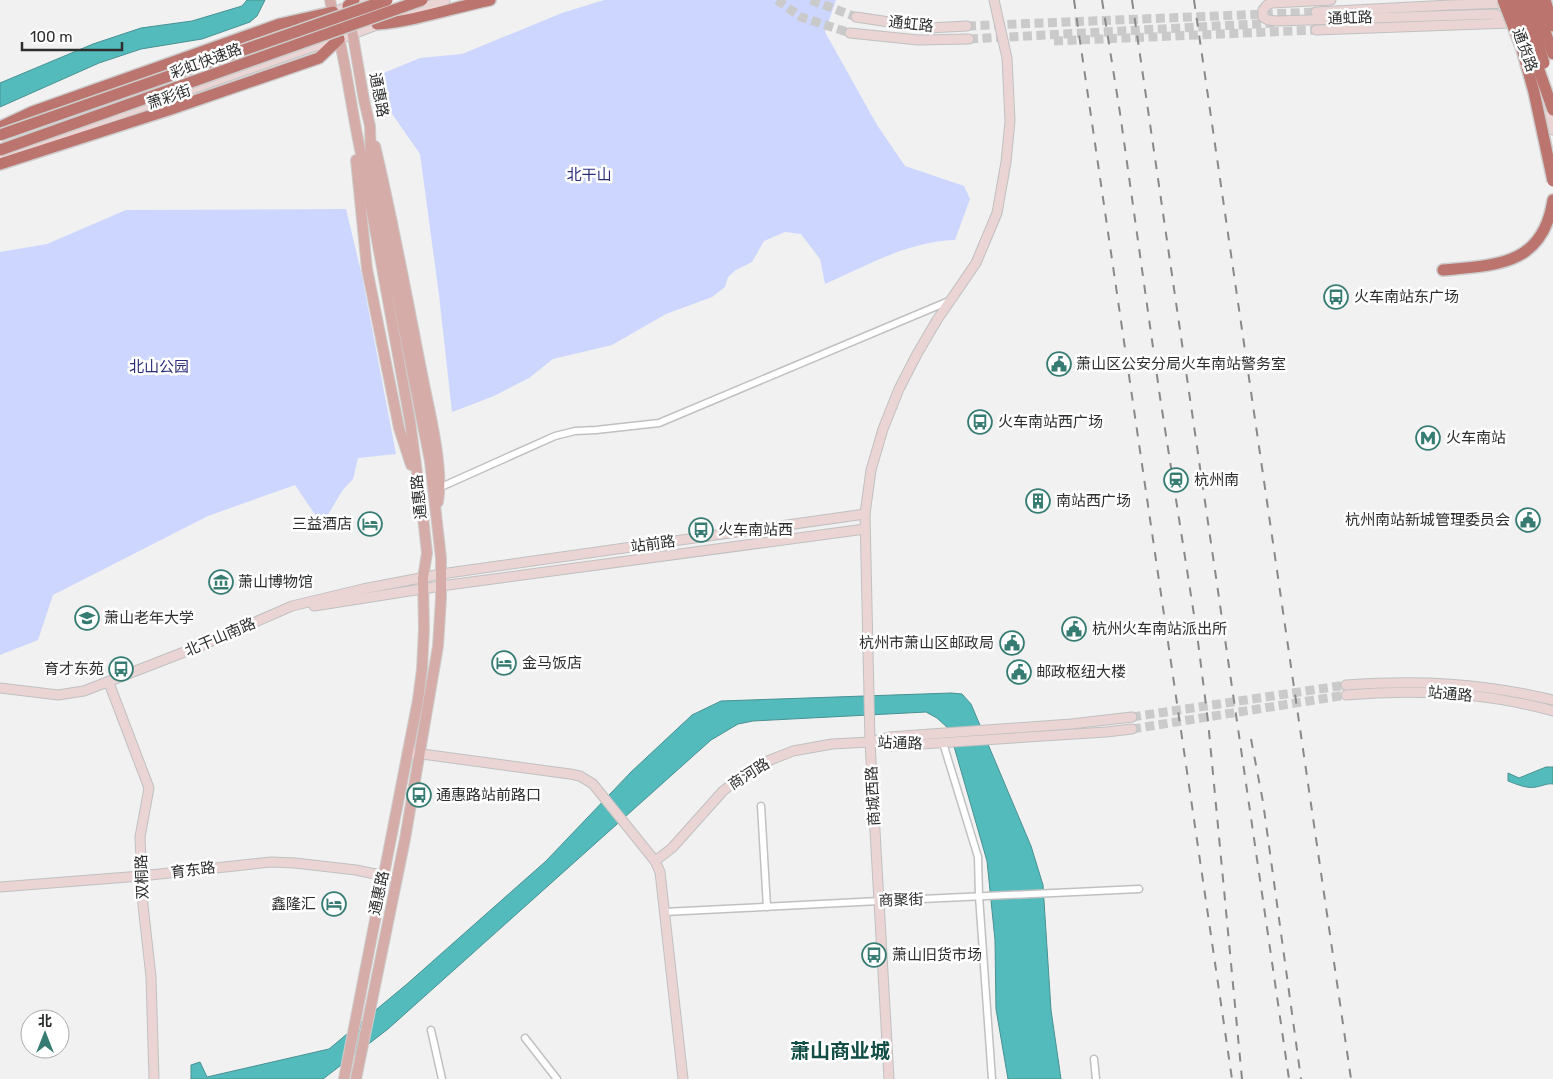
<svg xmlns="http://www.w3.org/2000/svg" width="1553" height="1079" viewBox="0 0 1553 1079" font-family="Rubik,'Noto Sans SC',sans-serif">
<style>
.green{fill:#cdd6fe}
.water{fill:#54bbbd;stroke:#489192}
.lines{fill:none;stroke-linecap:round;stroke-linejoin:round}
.secondary-tunnel{stroke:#cacacb;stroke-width:9;stroke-dasharray:9 4.5;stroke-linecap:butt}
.street-casing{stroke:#c0c0c1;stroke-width:9}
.secondary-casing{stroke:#c0c0c1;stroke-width:11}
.primary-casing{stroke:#cdcdcd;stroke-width:12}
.highway-casing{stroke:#cdcdcd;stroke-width:14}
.street{stroke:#fff;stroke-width:6}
.secondary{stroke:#ebd5d4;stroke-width:9}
.primary{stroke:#d6aca8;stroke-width:10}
.highway{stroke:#bb746e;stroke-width:11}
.rail{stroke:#888989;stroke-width:2;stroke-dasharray:9 9;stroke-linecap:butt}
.highway-bridge-casing{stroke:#cdcdcd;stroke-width:14;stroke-linecap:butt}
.highway-bridge{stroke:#bb746e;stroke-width:11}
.labels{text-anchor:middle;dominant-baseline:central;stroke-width:5;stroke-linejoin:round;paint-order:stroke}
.street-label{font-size:15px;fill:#2d2e2e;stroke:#fff}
.park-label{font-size:15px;fill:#2b2f7a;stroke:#fff}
.poi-label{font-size:15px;fill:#2d2e2e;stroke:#fff;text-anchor:start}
.district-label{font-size:20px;font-weight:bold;fill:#124d46;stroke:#fff}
</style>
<rect width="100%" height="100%" fill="#f1f1f2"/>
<g class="green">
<path d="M604 0H836L825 32 877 125 905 166 964 186 970 199 955 240C909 241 866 266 825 284L820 259 801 234 785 232 764 241 752 262 736 270 728 277 725 287 712 297 666 314 612 345 553 359 529 378 494 396 452 412 439 295 420 154 379 95 377 82 381 74 420 58 462 54 562 13Z"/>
<polygon points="346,209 362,276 396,454 358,458 353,479 342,491 322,525 295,485 208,516 53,595 38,640 0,655 0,252 47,244 126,210"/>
</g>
<g class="water">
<polygon points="247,0 265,0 257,16 250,22 202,39 141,49 99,63 0,107 0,83 93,44 141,28 192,21 242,6"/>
<polygon points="951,693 962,694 971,704 1031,846 1043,885 1051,1010 1061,1079 1008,1079 996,1009 995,940 987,861 949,729 937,718 926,712 753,721 738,724 711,740 388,1029 323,1079 191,1079 191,1065 200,1062 207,1077 329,1049 407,984 546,861 631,772 692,715 721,701"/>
<path d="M1546 767H1553V784C1547 783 1543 786 1536 787 1527 789 1516 784 1508 781V773L1519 778Z"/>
</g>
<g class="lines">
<g class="secondary-tunnel">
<polyline points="777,0 801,17 850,33"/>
<polyline points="811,0 856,17"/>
<polyline points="967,26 1316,12"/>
<polyline points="969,39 1275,23"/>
<polyline points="1054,41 1316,30"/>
<polyline points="1132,717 1346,685"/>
<polyline points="1132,729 1346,695"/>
</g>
<g class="street-casing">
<g id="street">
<polyline points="441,487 555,436 575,431 596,430 659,423 949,301"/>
<polyline points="943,743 978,857 979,896 992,1079"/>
<polyline points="761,806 767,907"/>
<polyline points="664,912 879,901 1139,889"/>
<polyline points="431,1030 442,1079"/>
<polyline points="525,1038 557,1079"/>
<polyline points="1094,1059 1096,1079"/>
</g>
</g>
<g class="secondary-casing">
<g id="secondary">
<polyline points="1331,0 1272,3 1267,5 1263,10 1263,17 1268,20 1277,21 1494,14 1515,22"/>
<polyline points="1316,12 1450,5 1510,3"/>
<polyline points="329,14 365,0"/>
<polyline points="856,17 929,28 967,26"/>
<polyline points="394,18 445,0"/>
<polyline points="1316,30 1511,23"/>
<polyline points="850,33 918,40 969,39"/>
<polyline points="201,58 297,25"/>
<polyline points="1534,76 1553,130"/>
<polyline points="0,156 309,48 339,39 382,23"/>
<polyline points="314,606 441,586 865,529"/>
<polyline points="109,683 149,788 140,837 143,905 151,977 154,1079"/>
<path d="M1346 685C1420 680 1481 683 1553 700"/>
<polyline points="0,688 58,695 84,691 205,644 292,606 363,589 441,574 865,514"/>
<path d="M1346 695C1416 689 1485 692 1553 711"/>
<polyline points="873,742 891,746 1106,732 1132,729"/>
<polyline points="407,752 570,774 580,776 593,784 655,861 660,872 683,1079"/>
<polyline points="655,861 672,848 723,791 755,766 793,751 832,744 870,742 889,737 1071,724 1132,717"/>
<polyline points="0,887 141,876 271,862 295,863 356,870 385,876"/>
<polyline points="889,1079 870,742 865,514 871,470 883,429 899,389 917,354 937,320 976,263 997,213 1006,162 1010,121 1007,58 994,0"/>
</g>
</g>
<g class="primary-casing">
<g id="primary">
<polyline points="330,0 334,19"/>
<polyline points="350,19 364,100 370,126 371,163 430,461 441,558 441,598 438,646 405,839 356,1079"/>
<path d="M338 33C348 76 353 120 363 163L410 421 423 517 427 553 423 578 424 629 422 669 418 700 344 1079"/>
<path d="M375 146C393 221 407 298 422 374 429 411 444 466 438 502"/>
<polyline points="356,160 367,269 399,428 411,465"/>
</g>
</g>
<g class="highway-casing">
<g id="highway">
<polyline points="348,6 354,0"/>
<path d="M377 24C415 21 452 8 490 0"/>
<polyline points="0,127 32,112 280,24 333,12"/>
<polyline points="0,164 171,109 319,58 339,39"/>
<path d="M1443 270C1498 265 1543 265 1553 200"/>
</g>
</g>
<use href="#street" class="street"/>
<use href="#secondary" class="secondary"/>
<use href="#primary" class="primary"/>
<use href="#highway" class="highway"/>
<g class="rail">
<polyline points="1074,0 1232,1079"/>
<polyline points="1102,0 1120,113 1160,397 1197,634 1208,721 1242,1079"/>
<polyline points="1132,0 1289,1079"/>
<polyline points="1194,0 1351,1079"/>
<polyline points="1251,739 1263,802 1301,1079"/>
</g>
<g class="highway-bridge-casing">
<g id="highway-bridge">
<polyline points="1503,0 1522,49 1534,92 1553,181"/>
<polyline points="1514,0 1553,110"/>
<polyline points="1525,0 1544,63"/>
<polyline points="1534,0 1553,54"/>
<polyline points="1545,0 1553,26"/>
<polyline points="0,135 387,0"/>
<polyline points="0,150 422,0"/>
</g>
</g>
<use href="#highway-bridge" class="highway-bridge"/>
</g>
<defs>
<g id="bus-ring" transform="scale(1.25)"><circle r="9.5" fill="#fff" stroke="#367c72" stroke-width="1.5"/><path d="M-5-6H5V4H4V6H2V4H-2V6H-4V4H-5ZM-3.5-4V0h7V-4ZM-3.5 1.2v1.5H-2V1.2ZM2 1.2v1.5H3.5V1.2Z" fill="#367c72"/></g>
<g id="civic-ring" transform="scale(1.25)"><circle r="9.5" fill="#fff" stroke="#367c72" stroke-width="1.5"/><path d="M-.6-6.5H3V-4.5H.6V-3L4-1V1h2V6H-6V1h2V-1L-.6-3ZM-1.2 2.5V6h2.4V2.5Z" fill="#367c72"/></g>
<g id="metro-ring" transform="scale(1.25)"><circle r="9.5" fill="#fff" stroke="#367c72" stroke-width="1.5"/><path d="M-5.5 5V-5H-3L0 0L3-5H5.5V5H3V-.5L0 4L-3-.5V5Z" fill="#367c72"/></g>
<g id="station-ring" transform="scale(1.25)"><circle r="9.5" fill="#fff" stroke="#367c72" stroke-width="1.5"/><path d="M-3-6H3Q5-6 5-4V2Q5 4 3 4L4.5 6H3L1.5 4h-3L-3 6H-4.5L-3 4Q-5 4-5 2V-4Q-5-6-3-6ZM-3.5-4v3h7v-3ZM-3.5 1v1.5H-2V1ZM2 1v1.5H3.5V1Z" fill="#367c72"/></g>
<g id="building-ring" transform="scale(1.25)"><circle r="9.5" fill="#fff" stroke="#367c72" stroke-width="1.5"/><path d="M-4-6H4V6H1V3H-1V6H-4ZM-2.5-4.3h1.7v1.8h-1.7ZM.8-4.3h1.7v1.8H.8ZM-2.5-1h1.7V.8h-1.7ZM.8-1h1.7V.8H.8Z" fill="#367c72"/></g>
<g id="hotel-ring" transform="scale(1.25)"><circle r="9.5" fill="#fff" stroke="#367c72" stroke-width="1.5"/><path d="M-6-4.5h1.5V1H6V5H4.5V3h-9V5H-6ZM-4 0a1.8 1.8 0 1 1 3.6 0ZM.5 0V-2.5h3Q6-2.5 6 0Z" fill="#367c72"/></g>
<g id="museum-ring" transform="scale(1.25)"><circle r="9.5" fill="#fff" stroke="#367c72" stroke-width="1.5"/><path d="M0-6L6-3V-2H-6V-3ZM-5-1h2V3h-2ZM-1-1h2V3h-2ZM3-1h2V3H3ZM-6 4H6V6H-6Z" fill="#367c72"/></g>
<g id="university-ring" transform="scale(1.25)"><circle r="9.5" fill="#fff" stroke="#367c72" stroke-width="1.5"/><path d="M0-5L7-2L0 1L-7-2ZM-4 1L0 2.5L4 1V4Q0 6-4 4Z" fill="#367c72"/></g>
</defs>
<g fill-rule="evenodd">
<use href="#bus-ring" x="1336" y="297"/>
<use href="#civic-ring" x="1059" y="364"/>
<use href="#bus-ring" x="980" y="422"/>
<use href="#metro-ring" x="1428" y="438"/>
<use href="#station-ring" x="1176" y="480"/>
<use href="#building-ring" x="1038" y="501"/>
<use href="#civic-ring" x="1528" y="520"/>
<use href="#hotel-ring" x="370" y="524"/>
<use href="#bus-ring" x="701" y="530"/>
<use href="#museum-ring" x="221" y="582"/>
<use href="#university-ring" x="87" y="618"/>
<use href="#civic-ring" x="1074" y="629"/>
<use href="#civic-ring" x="1012" y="643"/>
<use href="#hotel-ring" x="504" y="663"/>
<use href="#bus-ring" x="121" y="669"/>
<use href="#civic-ring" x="1019" y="672"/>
<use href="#bus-ring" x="419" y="795"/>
<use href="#hotel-ring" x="334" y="904"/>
<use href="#bus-ring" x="874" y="955"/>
</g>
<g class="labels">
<g class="street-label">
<text transform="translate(1350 18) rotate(-2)">通虹路</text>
<text transform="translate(911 24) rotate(6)">通虹路</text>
<text transform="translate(1525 50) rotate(70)">通货路</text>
<text transform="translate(206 61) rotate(-20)">彩虹快速路</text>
<text transform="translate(379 95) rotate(79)">通惠路</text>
<text transform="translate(169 97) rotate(-19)">萧彩街</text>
<text transform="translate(419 497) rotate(-96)">通惠路</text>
<text transform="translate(653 544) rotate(-8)">站前路</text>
<text transform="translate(220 637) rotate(-23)">北干山南路</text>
<text transform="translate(1450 694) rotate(5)">站通路</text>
<text transform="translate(900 743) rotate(2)">站通路</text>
<text transform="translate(749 774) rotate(-32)">商河路</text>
<text transform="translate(873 796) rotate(-93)">商城西路</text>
<text transform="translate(193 870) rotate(-7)">育东路</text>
<text transform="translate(142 877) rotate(-92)">双桐路</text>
<text transform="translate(379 893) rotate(-78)">通惠路</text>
<text transform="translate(901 900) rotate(-2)">商聚街</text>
</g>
<g class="park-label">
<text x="589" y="175">北干山</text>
<text x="159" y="367">北山公园</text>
</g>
<g class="poi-label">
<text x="1354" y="297">火车南站东广场</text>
<text x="1076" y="364">萧山区公安分局火车南站警务室</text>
<text x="998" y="422">火车南站西广场</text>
<text x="1446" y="438">火车南站</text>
<text x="1194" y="480">杭州南</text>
<text x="1056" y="501">南站西广场</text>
<text x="1510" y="520" text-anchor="end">杭州南站新城管理委员会</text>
<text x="352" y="524" text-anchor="end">三益酒店</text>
<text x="718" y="530">火车南站西</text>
<text x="238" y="582">萧山博物馆</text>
<text x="104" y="618">萧山老年大学</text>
<text x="1092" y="629">杭州火车南站派出所</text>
<text x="994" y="643" text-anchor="end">杭州市萧山区邮政局</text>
<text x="522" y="663">金马饭店</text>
<text x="104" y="669" text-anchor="end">育才东苑</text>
<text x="1036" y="672">邮政枢纽大楼</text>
<text x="436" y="795">通惠路站前路口</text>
<text x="316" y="904" text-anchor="end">鑫隆汇</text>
<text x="892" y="955">萧山旧货市场</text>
</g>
<g class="district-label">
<text x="840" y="1051">萧山商业城</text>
</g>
</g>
<g transform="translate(45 1034)"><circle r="24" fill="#ffffff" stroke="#ababab"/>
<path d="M0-4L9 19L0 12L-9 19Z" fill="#367c72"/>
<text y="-8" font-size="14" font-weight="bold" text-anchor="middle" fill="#2d2e2e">北</text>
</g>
<path d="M22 42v8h100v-8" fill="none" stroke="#2d2e2e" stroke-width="2.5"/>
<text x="30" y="42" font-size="15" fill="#2d2e2e" stroke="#ffffff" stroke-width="4" paint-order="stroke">100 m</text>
</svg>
